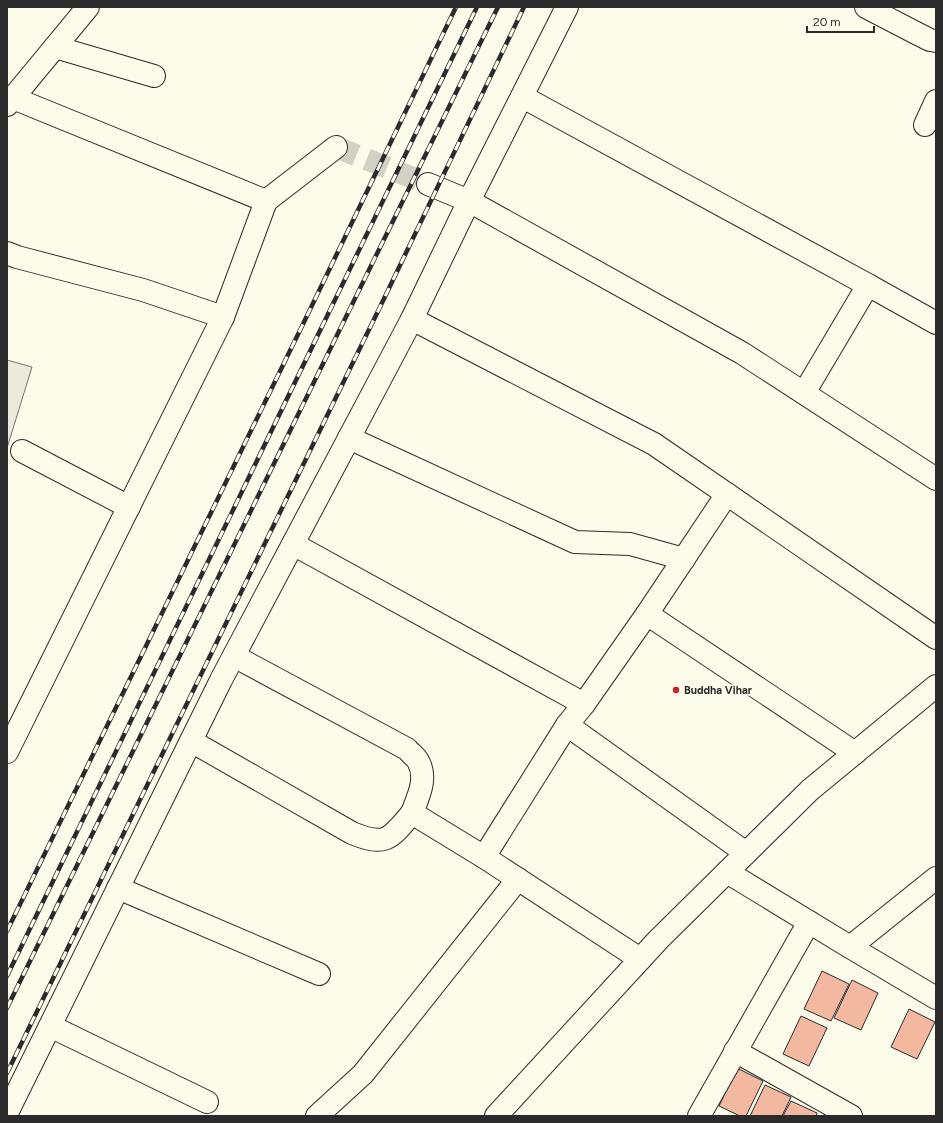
<svg xmlns="http://www.w3.org/2000/svg" width="943" height="1123" viewBox="0 0 943 1123" font-family="Figtree,sans-serif">
<style>
.green{fill:#ecebdb;stroke:#74746e}
.building{fill:#f2b8a0;stroke:#2b2b2b}
.lines{fill:none;stroke-linecap:round;stroke-linejoin:round}
.minor-tunnel{stroke:#d3d1c4;stroke-width:22;stroke-dasharray:22 11;stroke-linecap:butt}
.minor-casing{stroke:#2b2b2b;stroke-width:24}
.minor{stroke:#fdfbea;stroke-width:22}
.rail-casing{stroke:#2b2b2b;stroke-width:4.5}
.rail{stroke:#fdfbea;stroke-width:3;stroke-dasharray:9;stroke-linecap:butt}
.poi-dot{fill:#c62828;stroke:#fdfbea;stroke-width:1.5}
.labels{text-anchor:middle;dominant-baseline:central;stroke-width:3;stroke-linejoin:round;paint-order:stroke}
.poi-label{font-size:11px;font-weight:bold;fill:#2b2b2b;stroke:#fdfbea;text-anchor:start}
</style>
<rect width="100%" height="100%" fill="#fdfbea"/>
<polygon class="green" points="7,360 32,367 7,448"/>
<g class="building">
<polygon points="822,971 849,984 831,1021 804,1009"/>
<polygon points="852,980 878,993 861,1030 834,1018"/>
<polygon points="909,1009 935,1022 917,1059 891,1047"/>
<polygon points="801,1016 827,1028 809,1066 783,1054"/>
<polygon points="737,1068 763,1081 746,1116 740,1116 719,1106"/>
<polygon points="765,1085 791,1097 782,1116 750,1116"/>
<polygon points="791,1101 817,1113 816,1116 783,1116"/>
</g>
<g class="lines">
<polyline class="minor-tunnel" points="336,147 428,184"/>
<g class="minor-casing">
<g id="minor">
<polyline points="567,7 469,201 412,319 654,444 936,638"/>
<polyline points="866,7 918,34 930,40 936,41"/>
<polyline points="55,47 154,76"/>
<polyline points="523,97 868,285 804,393"/>
<polyline points="7,105 88,7"/>
<polyline points="925,125 936,101"/>
<polyline points="428,184 469,201 742,353 936,479"/>
<polyline points="266,201 336,147"/>
<polyline points="7,253 17,257 143,290 223,317 266,201 13,98"/>
<polyline points="868,285 936,323"/>
<polyline points="349,438 575,542 630,544 684,559"/>
<polyline points="22,451 129,507"/>
<polyline points="293,544 584,704"/>
<polyline points="647,614 855,753"/>
<path d="M234 656 407 749C410 753 416 757 418 761 428 778 418 797 412 813L484 857"/>
<polyline points="567,725 746,853"/>
<path d="M191 741 352 833C386 847 390 839 412 813"/>
<polyline points="7,752 223,317"/>
<polyline points="727,872 850,947 936,878"/>
<polyline points="118,888 319,974"/>
<polyline points="850,947 936,998"/>
<polyline points="640,959 484,857 567,725 584,704 647,614 727,494"/>
<polyline points="50,1026 207,1102"/>
<polyline points="735,1051 851,1116"/>
<polyline points="7,1113 221,680 412,319"/>
<polyline points="317,1116 363,1074 518,879"/>
<polyline points="496,1116 658,940 810,790 936,686"/>
<polyline points="699,1116 809,922"/>
</g>
</g>
<use href="#minor" class="minor"/>
<g class="rail-casing">
<g id="rail">
<polyline points="7,931 304,322 456,7"/>
<polyline points="7,976 477,7"/>
<polyline points="7,1008 498,7"/>
<polyline points="7,1073 380,307 524,7"/>
</g>
</g>
<use href="#rail" class="rail"/>
</g>
<circle class="poi-dot" cx="676" cy="690" r="4"/>
<g class="labels">
<g class="poi-label">
<text x="684" y="690">Buddha Vihar</text>
</g>
</g>
<rect width="943" height="1123" fill="none" stroke="#2b2b2b" stroke-width="16"/>
<path d="M807 26v6h67v-6" fill="none" stroke="#2b2b2b" stroke-width="2"/>
<text x="813" y="26" font-size="12" fill="#2b2b2b" stroke="#fdfbea" stroke-width="3" paint-order="stroke">20 m</text>
</svg>
